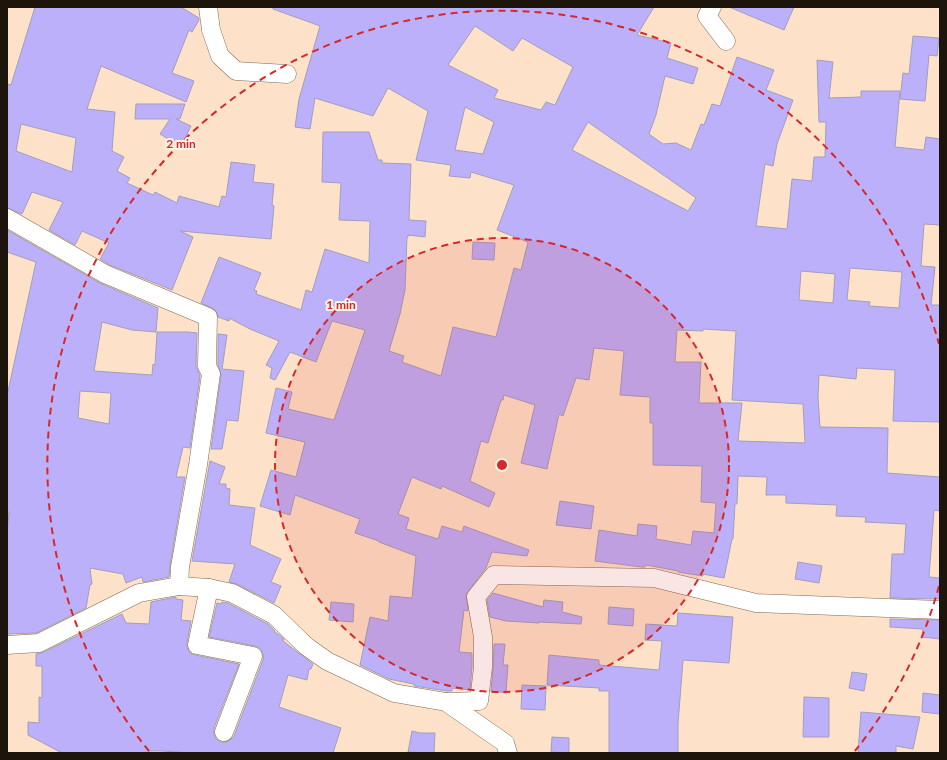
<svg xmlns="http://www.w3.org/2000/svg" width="947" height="760" viewBox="0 0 947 760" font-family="Lato,sans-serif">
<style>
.building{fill:#bcb0fa;stroke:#a29ebd;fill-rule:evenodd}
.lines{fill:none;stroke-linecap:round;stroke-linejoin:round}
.minor-casing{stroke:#806952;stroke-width:19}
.minor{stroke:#fff;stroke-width:18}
.ring{fill:none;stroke:#d62828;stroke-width:2;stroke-dasharray:7 5}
.centre{fill:#d62828;stroke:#fdf3e8;stroke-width:2}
.ring-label{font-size:12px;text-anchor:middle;font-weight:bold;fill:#d62828;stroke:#fdf3e8;stroke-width:4;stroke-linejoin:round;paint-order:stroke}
</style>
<rect width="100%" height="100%" fill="#fde2c9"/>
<g class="building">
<path d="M35 7H181L199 18V20L192 32 189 30 172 73 194 81 186 102 101 66 87 109 115 112 112 151 124 157 117 171 130 178 127 183 153 195 155 192 177 203 179 196 219 207 222 196 226 197 231 162 255 165 253 182 274 184 272 205 274 206 271 239 180 231 193 237 172 290 110 265 100 259 109 243 82 231 75 245 49 230 63 202 32 192 22 214 7 208V84L11 85ZM21 124 76 138 72 172 16 151Z"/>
<path d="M273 7H654L637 35 671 43 667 58 698 68 693 84 665 76 656 115 649 134 663 144 676 143 691 150 701 124 704 125 712 104 720 106 737 57 774 70 766 90 793 100 777 144 773 166 765 164 756 226 787 229 792 179 812 181 814 157H825L826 122H819L817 60 833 62 829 98 861 97V91H900L895 147 924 150 926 137 940 139V225L924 224 921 266 935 267 931 305H940V422L893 421 895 370 857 368 856 379 819 375 818 397 820 427 888 428 887 473 940 477V511L934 510 929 577 940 578 939 599 890 598 892 554H904L906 524 865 522 866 517 836 516 837 505 786 503V495H766L767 477 738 476 737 504H735L733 539H732L724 578 703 574V576L678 572V571L646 565 645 567H641L595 561 599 530 637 536 638 524 657 526 656 539 691 545 693 531 714 533 716 503 701 502 702 466 653 465V423H650V397L620 395 624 351 594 348 589 380 576 378 563 416 559 414 547 469 521 463 535 405 504 395 503 400H501L488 443 481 441 470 481 495 493 489 507 442 486 441 489 412 477 398 514 409 518 406 529 438 539 442 526 462 532 464 526 529 550 527 556 492 552 486 568 466 594 468 611 464 610 459 652 472 653V666L470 690 452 688V691H447L414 686V684L389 679 360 665 370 617 388 621 390 596 412 598 416 556 379 542V541L355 533 360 519 295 495 290 515 260 506 271 470 296 477 305 442 266 433 276 388 292 392 288 409 334 420 365 330 332 321 316 362 290 352 275 380 270 378 272 368 266 365 279 341 250 329 229 318V321L218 317 216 311 212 308 201 303 219 257 261 273 254 290 257 291 256 294 301 310 306 290 312 292 325 249 369 263 370 221 339 220 341 183 322 182 323 132H369L378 160H382V163L411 164 409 220 426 221 425 237 408 235V237H407L405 290 400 314 389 351 404 356 402 362 441 376 453 327 496 337 514 268 521 270 528 242 497 230 514 185 471 172 470 178 449 176 451 165 416 160 428 111 388 88 373 116 315 98 310 129 295 127 299 99 320 26 273 9ZM475 26 513 51 522 38 573 67 555 105 546 102 541 110 494 98 498 90 448 65ZM465 107 494 122 483 154 455 150ZM588 122 696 198 688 211 572 150ZM850 268 902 272 899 308 869 306 870 302 847 300ZM801 271 835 274 833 303 799 300ZM703 329 736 331 732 400 803 404 805 443 738 441 742 403H699L701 362H675L677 330 703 331Z"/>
<polygon points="729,7 794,7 784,30"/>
<polygon points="913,36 939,38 937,56 929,55 925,101 900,99 903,73 909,74"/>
<polygon points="136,104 185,104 180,119 176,119 191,126 181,147 160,134 170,119 135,119"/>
<path d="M7 230 100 283 158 308 156 332 132 330 102 322 94 371 152 375 153 364 155 365 157 332H188L197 333 196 366 200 376 190 448 183 447 176 477H185L170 565 169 577 143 582 142 577 126 583 123 574 90 568 92 584 90 585 86 608 36 633 7 634V534L9 512H7V396L36 262 7 252ZM80 391 111 393 109 424 78 418Z"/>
<polygon points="473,242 495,243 494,260 472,259"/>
<polygon points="218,334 227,335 222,369 244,371 238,421 227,420 222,449 211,449 221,375 218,364"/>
<polygon points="210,461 225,467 219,484 226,484 226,488 230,489 229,505 255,508 250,545 281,559 271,582 281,586 274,603 237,584 229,582 235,564 192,561"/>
<polygon points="560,501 594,506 591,529 556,525"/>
<polygon points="798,562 822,566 819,583 795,579"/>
<polygon points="493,593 543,607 544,600 563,602 562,612 582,617 581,624 539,622 539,623 506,621 490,617 487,600"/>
<polygon points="176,597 176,599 183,600 181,620 191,621 187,643 187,648 190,653 195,655 239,664 214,728 214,734 216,739 221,742 226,742 230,740 234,736 263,660 263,654 261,649 255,646 209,637 217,603 221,604 222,602 228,603 268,624 275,631 274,632 278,634 284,639 283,641 313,664 311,669 309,669 307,680 288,675 279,707 341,728 333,753 192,753 162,751 149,751 149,753 62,753 28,735 28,722 39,723 39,697 42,698 42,666 36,666 36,654 44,652 122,614 126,623 149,624 151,602"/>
<polygon points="331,602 354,604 353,622 329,620"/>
<polygon points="609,607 634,609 633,626 608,624"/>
<polygon points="678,613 733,617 729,663 683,660 678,724 678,753 609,753 609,691 599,691 599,688 547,685 549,655 599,660 599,665 659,670 662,641 645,640 646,624 677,626"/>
<polygon points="890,619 940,620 940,639 922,637 923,629 890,627"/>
<polygon points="494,644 505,644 503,665 508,665 506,693 491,691 493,668"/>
<polygon points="852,672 867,674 864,691 849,688"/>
<polygon points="522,685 546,686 545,710 521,709"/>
<polygon points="923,693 940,695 940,714 922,712"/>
<polygon points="804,697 829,698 829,737 803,737"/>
<polygon points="861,712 920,717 913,749 896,746 896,753 858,753"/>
<polygon points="412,731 420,733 435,733 434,753 408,752"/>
<polygon points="552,737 569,738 569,753 551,752"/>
</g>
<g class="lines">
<g class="minor-casing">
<g id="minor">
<polyline points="208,7 211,30 220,56 236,71 287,74"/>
<polyline points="712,7 707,16 726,41"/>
<polyline points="7,218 105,274 208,317 207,366 211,374 198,465 180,567 179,586"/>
<polyline points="209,588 197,645 253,656 224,732"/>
<polyline points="7,645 39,643 139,593 179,586 209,588 232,593 274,615 306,646 327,661 394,693 446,702 505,743 508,753"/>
<polyline points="446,702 479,701 483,667 483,637 476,597 494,575 654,578 756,603 940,610"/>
</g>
</g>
<use href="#minor" class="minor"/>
</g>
<circle cx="502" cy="465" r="227" fill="#d62828" fill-opacity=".12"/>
<g class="ring">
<circle cx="502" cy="465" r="227"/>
<path d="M939 586A454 454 0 0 1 855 751M149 751A454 454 0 1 1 939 344"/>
</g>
<circle cx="502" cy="465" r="6" class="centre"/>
<g class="ring-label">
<text x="181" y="148">2 min</text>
<text x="341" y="309">1 min</text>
</g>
<rect width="947" height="760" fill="none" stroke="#1d140b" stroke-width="16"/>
</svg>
